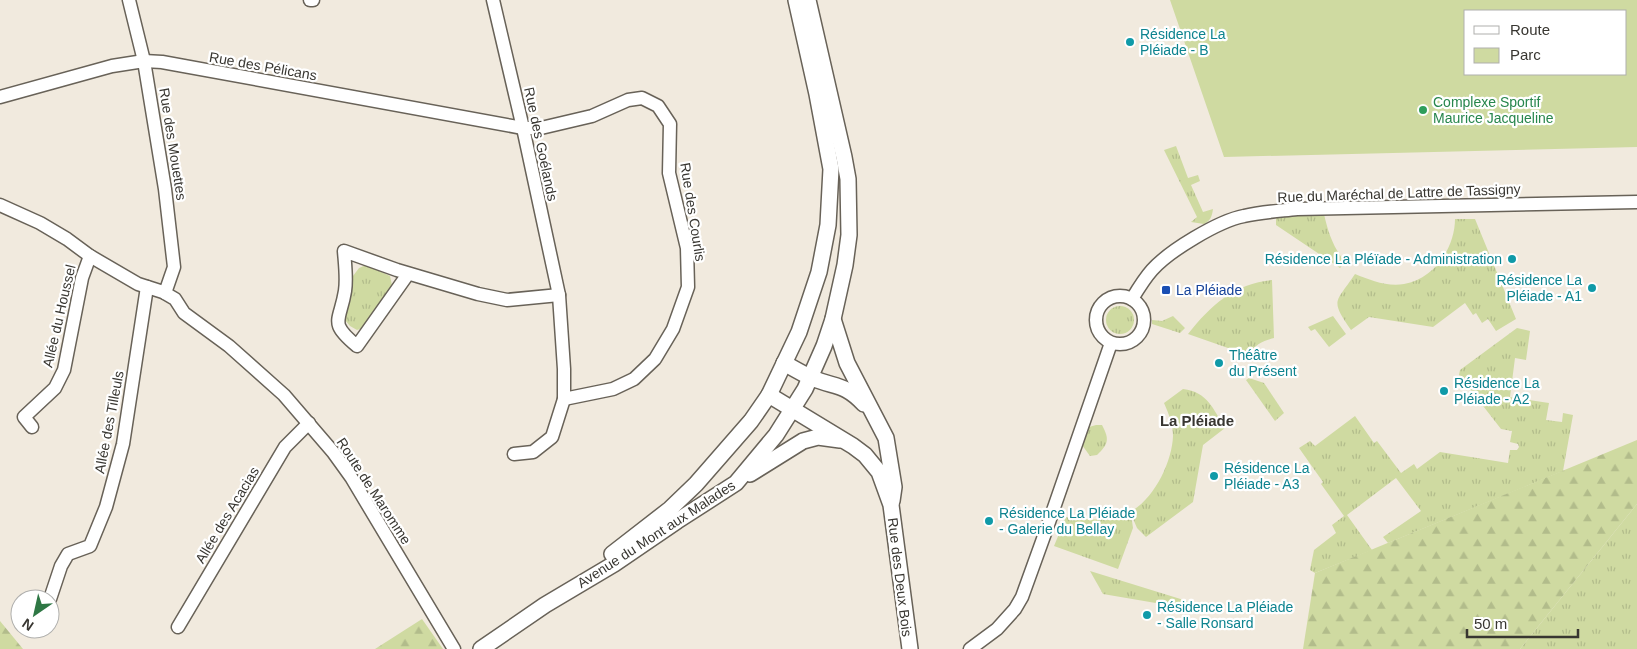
<svg xmlns="http://www.w3.org/2000/svg" width="1637" height="649" viewBox="0 0 1637 649" font-family="Helvetica,sans-serif">
<style>
.grass{fill:url(#grass-tufts)}
.forest{fill:url(#forest-firs)}
.green{fill:#cfdaa1;fill-rule:evenodd}
.lines{fill:none;stroke-linecap:round;stroke-linejoin:round}
.minor-casing{stroke:#686258;stroke-width:15}
.tertiary-casing{stroke:#686258;stroke-width:18}
.minor{stroke:#fff;stroke-width:12}
.tertiary{stroke:#fff;stroke-width:15}
.culture-dot{fill:#0f9aa8;stroke:#fff;stroke-width:2}
.leisure-dot{fill:#2e9e5b;stroke:#fff;stroke-width:2}
.transit-dot{fill:#1a4fb4;stroke:#fff;stroke-width:2}
.labels{text-anchor:middle;dominant-baseline:central;stroke-width:4.5;stroke-linejoin:round;paint-order:stroke}
.culture-label{font-size:14px;fill:#0d838f;stroke:#fff;text-anchor:start}
.street-label{font-size:14px;fill:#383631;stroke:#fff}
.leisure-label{font-size:14px;fill:#27864d;stroke:#fff;text-anchor:start}
.transit-label{font-size:14px;fill:#164399;stroke:#fff;text-anchor:start}
.neighbourhood-label{font-size:15px;font-weight:bold;fill:#383631;stroke:#fff}
</style>
<defs>
<pattern id="grass-tufts" width="24" height="20" patternUnits="userSpaceOnUse" patternTransform="scale(1.25)"><rect width="24" height="20" fill="#cfdaa1"/><path d="M3 7l-1-3M5 7V3M7 7l1-3M15 17l-1-3M17 17v-4M19 17l1-3" fill="none" stroke="#b2bc8b"/></pattern>
<pattern id="forest-firs" width="22" height="20" patternUnits="userSpaceOnUse" patternTransform="scale(1.25)"><rect width="22" height="20" fill="#cfdaa1"/><path d="M5 1l3.5 6h-7zM16 11l3.5 6h-7z" fill="#b2bc8b"/></pattern>
</defs>
<rect width="100%" height="100%" fill="#f1eade"/>
<g class="grass">
<path d="M1176 146 1188 178 1198 175 1200 181 1191 185 1203 212 1213 209C1212 217 1210 221 1204 224L1191 222 1197 217 1164 150Z"/>
<path d="M1324 214C1328 232 1333 247 1345 262L1340 268 1276 225V216Z"/>
<path d="M1455 219H1475L1516 319 1496 331 1488 319 1482 323 1476 313 1473 315 1465 303 1433 327 1369 317 1351 330C1330 299 1335 304 1355 274 1370 280 1387 287 1404 284 1434 279 1455 248 1455 219Z"/>
<polygon points="366,265 390,276 392,285 363,328 357,330 350,326 345,320 352,290 353,276 359,268"/>
<path d="M1272 280 1274 338C1262 341 1255 345 1248 355L1188 334C1211 305 1234 284 1272 280Z"/>
<circle cx="1120" cy="320" r="14"/>
<polygon points="1173,316 1185,328 1180,333 1152,324 1152,320 1162,321"/>
<polygon points="1333,316 1346,334 1329,347 1315,329 1311,331 1308,327"/>
<polygon points="1517,328 1530,331 1526,360 1515,358 1510,397 1549,403 1546,420 1562,422 1563,413 1573,415 1563,471 1388,543 1383,537 1421,511 1396,478 1347,515 1372,550 1315,573 1310,570 1314,550 1336,533 1332,525 1344,516 1321,484 1323,482 1299,448 1310,441 1315,446 1355,416 1374,443 1377,441 1401,473 1414,464 1417,469 1440,452 1508,463 1510,450 1517,450 1519,447 1518,444 1510,442 1512,431 1501,429 1459,375 1460,370"/>
<polygon points="1249,378 1264,383 1284,413 1275,421 1246,380"/>
<path d="M1183 389C1208 392 1213 409 1225 428L1203 445 1193 502 1146 537 1137 528 1131 514 1133 528 1118 569 1054 546 1066 517C1084 520 1105 521 1123 515 1151 506 1172 464 1173 436 1173 425 1169 414 1164 403Z"/>
<path d="M1096 425H1102C1110 440 1108 444 1097 455L1090 456 1082 445 1089 427Z"/>
<polygon points="1637,504 1637,649 1520,649"/>
<polygon points="1090,571 1187,601 1185,608 1103,594"/>
</g>
<g class="forest">
<polygon points="1637,440 1637,504 1520,649 1303,649 1315,573"/>
<polygon points="422,619 443,649 375,649"/>
<polygon points="0,621 23,649 0,649"/>
</g>
<path class="green" d="M1170 0H1637V147L1224 157ZM1466 11H1626V74H1466Z"/>
<g class="lines">
<g class="minor-casing">
<g id="minor">
<polyline points="129,0 144,61 165,189 174,267 165,293"/>
<polyline points="310,0 313,0"/>
<polyline points="493,0 523,128 559,295 564,369 564,399 552,437 533,452 514,454"/>
<polyline points="0,97 112,66 144,61 162,62 523,128 541,128 592,116 628,100 642,98 658,106 670,124 669,173 687,248 688,287 673,329 655,359 634,379 613,389 564,399"/>
<polyline points="0,205 40,223 67,239 90,256 138,284 163,292 175,299 184,313 229,346 284,395 333,452 351,477 454,649"/>
<path d="M408 274 357 346C328 322 340 322 345 291 347 279 345 264 344 251L397 270 478 294 507 300 559 295"/>
<circle cx="1120" cy="320" r="24"/>
<path d="M1132 299C1138 289 1144 279 1152 270 1169 251 1218 221 1244 216 1261 212 1279 211 1297 209L1637 202"/>
<polyline points="32,427 24,417 55,388 64,370 82,278 90,256"/>
<polyline points="50,599 61,566 68,554 90,546 106,507 123,444 147,287"/>
<polyline points="178,627 285,447 309,423"/>
<polyline points="970,649 997,629 1015,609 1022,597 1048,525 1111,343"/>
</g>
</g>
<g class="tertiary-casing">
<g id="tertiary">
<polyline points="833,319 847,363 886,438 894,487 892,501"/>
<path d="M784 363C793 368 803 374 812 378 836 388 844 383 864 404"/>
<polyline points="769,395 853,446 865,455 879,472 891,505 910,649"/>
<polyline points="750,474 803,441 818,437 840,440"/>
<polyline points="612,554 670,509 696,484 751,421 769,395 799,332 819,272 828,225 831,169 817,94 796,0"/>
<polyline points="481,649 545,605 614,564 677,521 736,483 776,435 805,389 824,346 833,319 845,265 849,235 848,179 844,157 808,0"/>
</g>
</g>
<use href="#minor" class="minor"/>
<use href="#tertiary" class="tertiary"/>
</g>
<g class="culture-dot">
<circle cx="1130" cy="42" r="5"/>
<circle cx="1512" cy="259" r="5"/>
<circle cx="1592" cy="288" r="5"/>
<circle cx="1219" cy="363" r="5"/>
<circle cx="1444" cy="391" r="5"/>
<circle cx="1214" cy="476" r="5"/>
<circle cx="989" cy="521" r="5"/>
<circle cx="1147" cy="615" r="5"/>
</g>
<circle class="leisure-dot" cx="1423" cy="110" r="5"/>
<rect class="transit-dot" x="1161" y="285" width="10" height="10" rx="2.5"/>
<g class="labels">
<g class="culture-label">
<text x="1140" y="34">Résidence La<tspan x="1140" dy="16">Pléiade - B</tspan></text>
<text x="1502" y="259" text-anchor="end">Résidence La Pléïade - Administration</text>
<text x="1582" y="280" text-anchor="end">Résidence La<tspan x="1582" dy="16">Pléiade - A1</tspan></text>
<text x="1229" y="355">Théâtre<tspan x="1229" dy="16">du Présent</tspan></text>
<text x="1454" y="383">Résidence La<tspan x="1454" dy="16">Pléiade - A2</tspan></text>
<text x="1224" y="468">Résidence La<tspan x="1224" dy="16">Pléiade - A3</tspan></text>
<text x="999" y="513">Résidence La Pléiade<tspan x="999" dy="16">- Galerie du Bellay</tspan></text>
<text x="1157" y="607">Résidence La Pléiade<tspan x="1157" dy="16">- Salle Ronsard</tspan></text>
</g>
<g class="street-label">
<text transform="translate(263 66) rotate(10)">Rue des Pélicans</text>
<text transform="translate(173 144) rotate(81)">Rue des Mouettes</text>
<text transform="translate(541 144) rotate(78)">Rue des Goélands</text>
<text transform="translate(1399 193) rotate(-2)">Rue du Maréchal de Lattre de Tassigny</text>
<text transform="translate(693 212) rotate(81)">Rue des Courlis</text>
<text transform="translate(59 316) rotate(-77)">Allée du Houssel</text>
<text transform="translate(109 422) rotate(-79)">Allée des Tilleuls</text>
<text transform="translate(374 491) rotate(57)">Route de Maromme</text>
<text transform="translate(227 515) rotate(-59)">Allée des Acacias</text>
<text transform="translate(656 534) rotate(-33)">Avenue du Mont aux Malades</text>
<text transform="translate(900 577) rotate(83)">Rue des Deux Bois</text>
</g>
<g class="leisure-label">
<text x="1433" y="102">Complexe Sportif<tspan x="1433" dy="16">Maurice Jacqueline</tspan></text>
</g>
<g class="transit-label">
<text x="1176" y="290">La Pléiade</text>
</g>
<g class="neighbourhood-label">
<text x="1197" y="420">La Pléiade</text>
</g>
</g>
<rect x="1464" y="10" width="162" height="65" fill="#ffffff" stroke="#afafad"/>
<rect x="1474" y="26" width="25" height="8" fill="#ffffff" stroke="#afafad"/>
<text x="1510" y="35" font-size="15" fill="#383631">Route</text>
<rect x="1474" y="48" width="25" height="15" fill="#cfdaa1" stroke="#afafad"/>
<text x="1510" y="60" font-size="15" fill="#383631">Parc</text>
<g transform="translate(35 614) rotate(214)"><circle r="24" fill="#ffffff" stroke="#afafad"/>
<path d="M0-4L9 19L0 12L-9 19Z" fill="#2e7744"/>
<text y="-8" font-size="14" font-weight="bold" text-anchor="middle" fill="#383631">N</text>
</g>
<path d="M1467 629v8h111v-8" fill="none" stroke="#383631" stroke-width="2.5"/>
<text x="1474" y="629" font-size="15" fill="#383631" stroke="#ffffff" stroke-width="4" paint-order="stroke">50 m</text>
</svg>
